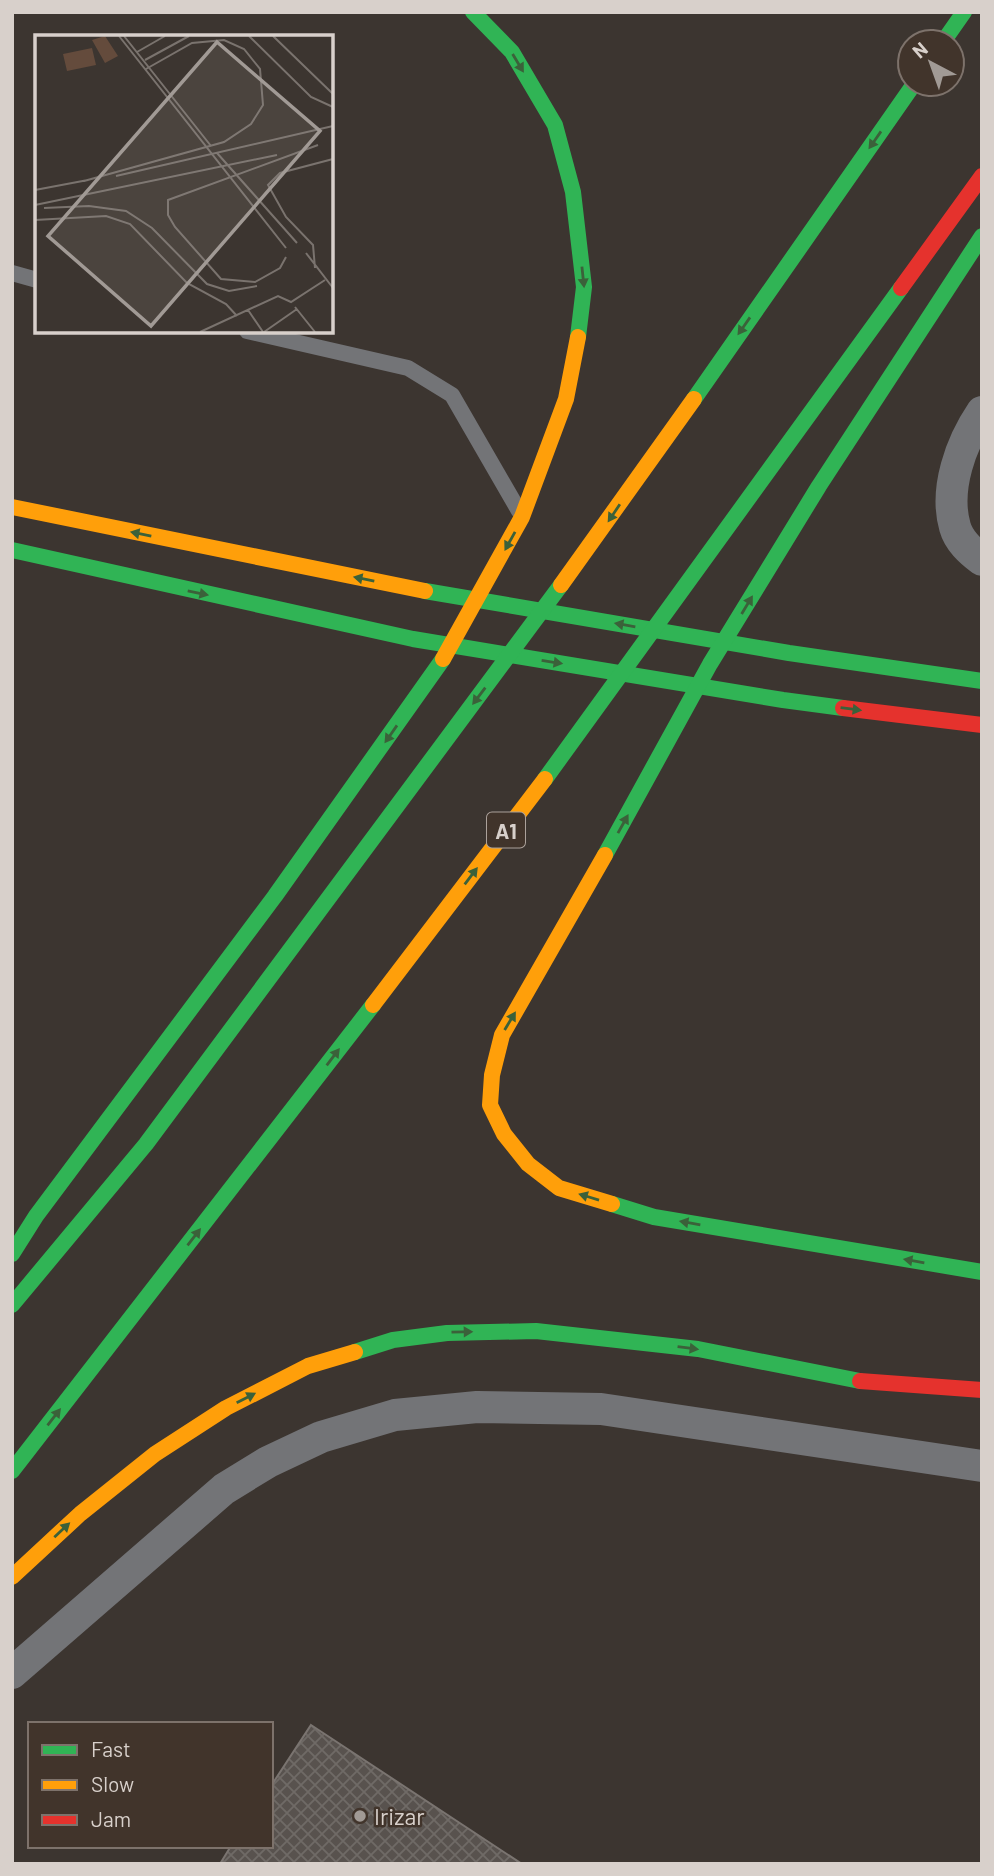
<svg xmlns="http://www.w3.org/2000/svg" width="994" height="1876" viewBox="0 0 994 1876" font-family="Barlow,sans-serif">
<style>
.building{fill:url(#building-cross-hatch);stroke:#7a7470;stroke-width:2}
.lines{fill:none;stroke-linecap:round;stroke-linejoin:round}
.lane{stroke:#737477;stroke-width:16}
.street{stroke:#737477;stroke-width:32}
.fast{stroke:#30b455;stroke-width:16}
.slow{stroke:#ff9f0a;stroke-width:16}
.jam{stroke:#e5322d;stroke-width:16}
.oneway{fill:#3b613a}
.poi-dot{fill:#a19a95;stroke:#41342b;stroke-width:2.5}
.labels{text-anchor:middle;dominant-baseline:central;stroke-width:5;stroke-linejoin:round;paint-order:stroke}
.shield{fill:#41342b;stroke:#aba19b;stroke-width:2}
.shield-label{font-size:21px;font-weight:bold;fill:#d8d0cb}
.poi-label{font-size:23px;fill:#d8d0cb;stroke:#41342b;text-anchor:start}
.inset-road{fill:none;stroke:#7a736e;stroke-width:2}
.view{fill:#a19a95;fill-opacity:0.15;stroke:#a19a95;stroke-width:3.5}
.inset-edge{fill:none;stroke:#d8d0cb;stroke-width:3.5}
</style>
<defs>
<pattern id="building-cross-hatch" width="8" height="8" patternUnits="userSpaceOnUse" patternTransform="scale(1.75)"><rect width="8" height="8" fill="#58524e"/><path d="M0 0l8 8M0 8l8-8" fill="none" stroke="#6f6a66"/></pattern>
</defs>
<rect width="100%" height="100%" fill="#3c3530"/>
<polygon class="building" points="311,1725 522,1864 220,1864 231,1846 271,1846 271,1786"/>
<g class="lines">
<g class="lane">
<polyline points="12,273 37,280"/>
<polyline points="247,331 408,368 452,395 519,511"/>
</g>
<g class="street">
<path d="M982 412C961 443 944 489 955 527 959 541 970 551 982 560"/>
<polyline points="12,1673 224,1489 268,1462 321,1437 395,1415 477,1407 601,1409 982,1466"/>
</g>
<g class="fast">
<polyline points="473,12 512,52 555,125 573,192 584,287 578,337"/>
<polyline points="943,42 964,12"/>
<polyline points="694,399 914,84"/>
<polyline points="12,550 413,639 783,700 843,708"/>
<polyline points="425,591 789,653 982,681"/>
<polyline points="545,779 901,288"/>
<polyline points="605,855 710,664 819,486 982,236"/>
<polyline points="612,1204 654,1217 982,1272"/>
<polyline points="12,1254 36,1216 275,896 443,659"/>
<polyline points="12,1305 146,1144 561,585"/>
<polyline points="355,1352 393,1340 447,1333 536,1331 698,1349 860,1381"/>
<polyline points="12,1471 373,1005"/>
</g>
<g class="slow">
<polyline points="12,507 425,591"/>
<polyline points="561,585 694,399"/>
<polyline points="443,659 522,517 566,399 578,337"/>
<polyline points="605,855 502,1035 492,1075 490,1105 504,1134 528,1164 559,1188 612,1204"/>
<polyline points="373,1005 545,779"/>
<polyline points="12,1577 80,1514 155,1454 226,1408 308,1366 355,1352"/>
</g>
<g class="jam">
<polyline points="901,288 982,176"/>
<polyline points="843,708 982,725"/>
<polyline points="860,1381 982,1390"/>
</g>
</g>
<defs><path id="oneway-solid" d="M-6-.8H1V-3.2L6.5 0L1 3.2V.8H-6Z" transform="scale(1.75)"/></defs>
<g class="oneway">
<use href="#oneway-solid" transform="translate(518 63) rotate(59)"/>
<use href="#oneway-solid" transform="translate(875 140) rotate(125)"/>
<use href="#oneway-solid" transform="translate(583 277) rotate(84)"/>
<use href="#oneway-solid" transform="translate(744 326) rotate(125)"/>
<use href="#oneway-solid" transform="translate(614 513) rotate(124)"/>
<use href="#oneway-solid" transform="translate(141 534) rotate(-169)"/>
<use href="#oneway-solid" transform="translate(510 541) rotate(119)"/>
<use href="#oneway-solid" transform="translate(364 579) rotate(-169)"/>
<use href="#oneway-solid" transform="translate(198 593) rotate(12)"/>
<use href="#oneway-solid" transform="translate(747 605) rotate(-59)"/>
<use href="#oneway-solid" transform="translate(625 625) rotate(-170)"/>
<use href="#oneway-solid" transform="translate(552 662) rotate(9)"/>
<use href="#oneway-solid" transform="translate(479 696) rotate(127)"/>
<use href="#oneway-solid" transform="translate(851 709) rotate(7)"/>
<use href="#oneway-solid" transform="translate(391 734) rotate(125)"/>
<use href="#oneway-solid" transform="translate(623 824) rotate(-61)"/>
<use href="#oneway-solid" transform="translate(471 876) rotate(-53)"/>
<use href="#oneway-solid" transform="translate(510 1021) rotate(-59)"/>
<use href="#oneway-solid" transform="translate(333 1057) rotate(-53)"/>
<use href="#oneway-solid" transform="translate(589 1197) rotate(-163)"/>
<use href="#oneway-solid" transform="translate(690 1223) rotate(-170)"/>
<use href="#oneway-solid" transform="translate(194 1237) rotate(-52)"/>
<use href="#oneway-solid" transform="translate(914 1261) rotate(-170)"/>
<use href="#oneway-solid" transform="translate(462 1332) rotate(-1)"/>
<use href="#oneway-solid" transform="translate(688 1348) rotate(7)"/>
<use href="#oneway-solid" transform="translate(246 1398) rotate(-27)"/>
<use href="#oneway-solid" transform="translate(54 1417) rotate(-52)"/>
<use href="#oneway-solid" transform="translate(62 1530) rotate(-43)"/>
</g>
<circle class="poi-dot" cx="360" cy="1816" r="7"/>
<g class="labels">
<rect class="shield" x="487" y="812.5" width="38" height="35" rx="5"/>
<g class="shield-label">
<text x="506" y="830">A1</text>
</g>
<g class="poi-label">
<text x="374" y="1816">Irizar</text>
</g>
</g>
<g transform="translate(35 35)">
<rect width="298" height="298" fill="#3c3530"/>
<path d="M70 1 83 21 70 28 57 5ZM57 13 61 30 32 36 28 19Z" fill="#644b3c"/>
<path class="inset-road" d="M84 1 251 213M89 1 176 111M214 1 276 62 298 72M238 1 298 59M102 17 130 1M110 25 154 1M182 118 262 208M81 141 298 91M49 146 189 107 216 89 228 70 225 34 209 14 189 5 157 8 111 34M0 155 53 145M0 170 242 120M9 173 54 171 91 176 117 193 172 249 194 256 222 251M0 185 71 181 95 189 152 248 191 269 202 281M271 218 298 253M251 222 245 233 220 247 186 244 140 192 133 180V165L283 110M280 233 278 210 251 182 233 150 245 138 298 124M260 272 280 297M213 275 228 297M165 297 243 261 256 267 290 245M229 297 262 274"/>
<path class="view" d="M182 7 285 96 116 291 13 201Z"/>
<rect width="298" height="298" class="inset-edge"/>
</g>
<rect width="994" height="1876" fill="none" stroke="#d8d0cb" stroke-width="28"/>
<rect x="28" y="1722" width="245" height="126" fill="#41342b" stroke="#7d726b" stroke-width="2"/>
<rect x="42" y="1745" width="35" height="10" fill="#30b455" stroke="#7d726b" stroke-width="2"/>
<text x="91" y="1757" font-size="21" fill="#d8d0cb">Fast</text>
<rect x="42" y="1780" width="35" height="10" fill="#ff9f0a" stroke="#7d726b" stroke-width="2"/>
<text x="91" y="1792" font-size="21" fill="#d8d0cb">Slow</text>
<rect x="42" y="1815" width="35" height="10" fill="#e5322d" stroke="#7d726b" stroke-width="2"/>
<text x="91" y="1827" font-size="21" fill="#d8d0cb">Jam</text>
<g transform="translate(931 63) rotate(319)"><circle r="33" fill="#41342b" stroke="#7d726b" stroke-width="2"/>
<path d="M0-5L12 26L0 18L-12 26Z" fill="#a19a95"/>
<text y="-10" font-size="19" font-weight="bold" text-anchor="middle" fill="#d8d0cb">N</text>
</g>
</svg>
